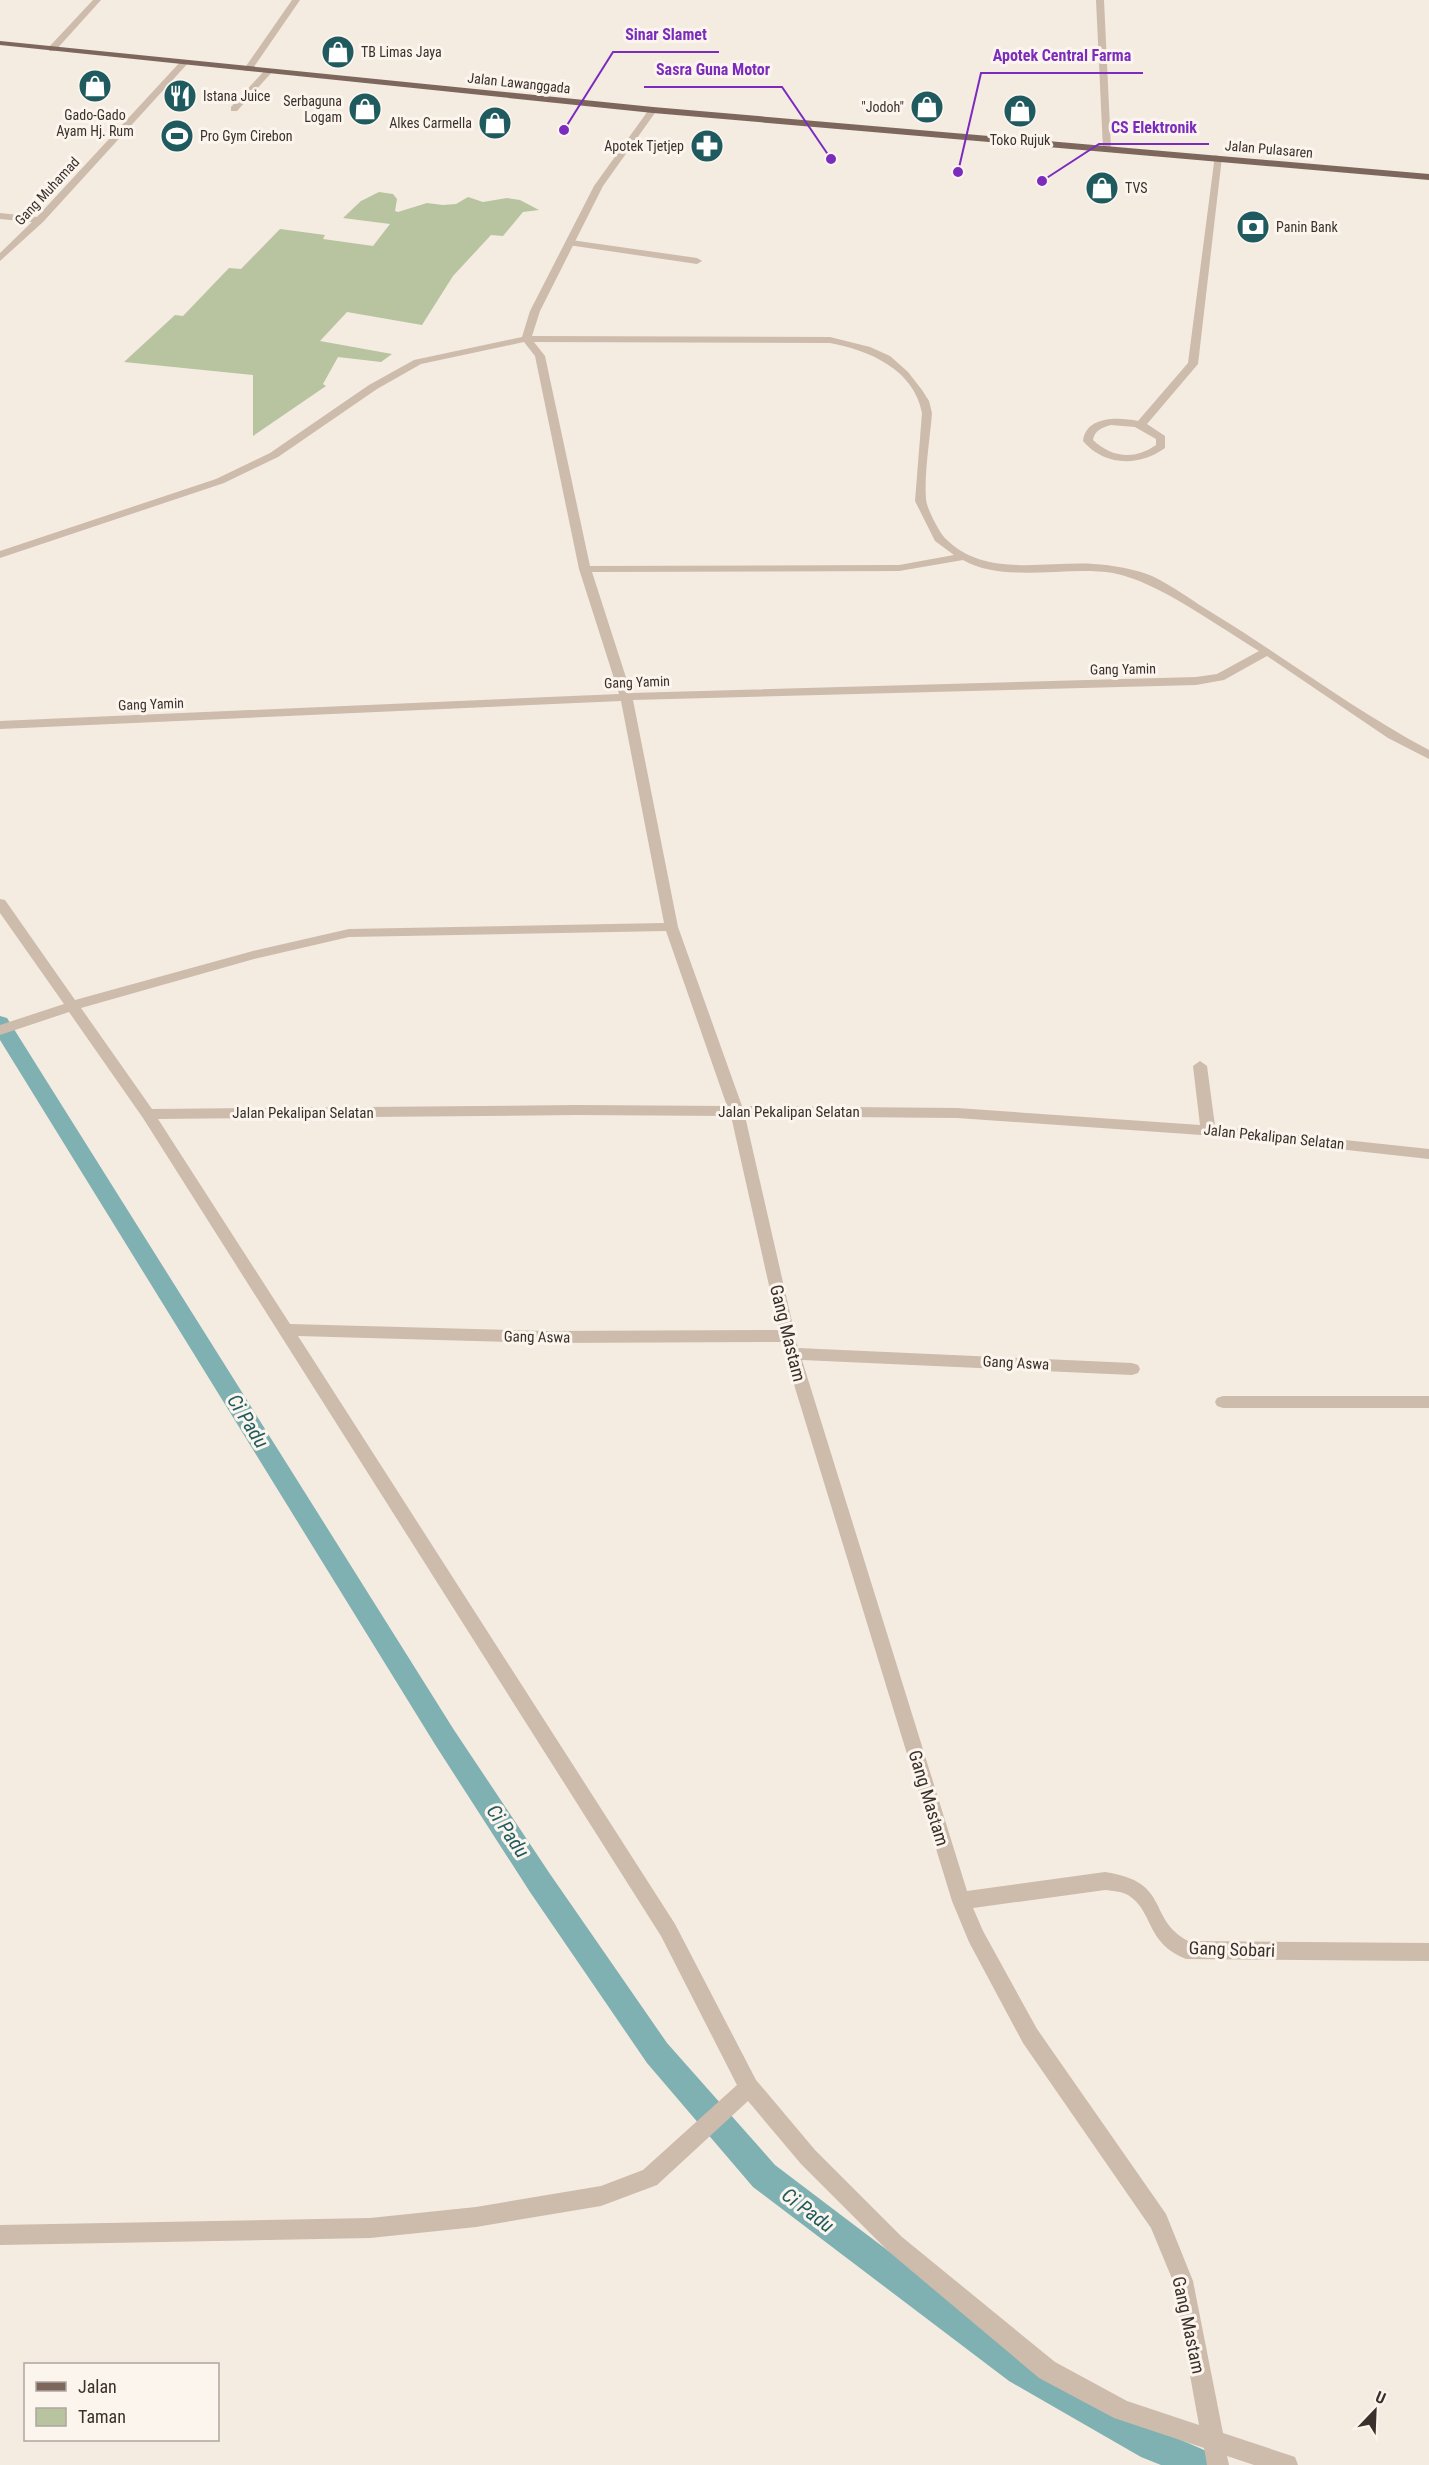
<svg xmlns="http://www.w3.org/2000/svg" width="1429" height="2465" viewBox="0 0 1429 2465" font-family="'Roboto Condensed',sans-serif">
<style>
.green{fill:#b8c4a0}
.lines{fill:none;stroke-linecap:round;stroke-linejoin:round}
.stream{fill:#7fb0b2;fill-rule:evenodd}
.lane{fill:#cdbbac;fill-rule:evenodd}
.street{fill:#cdbbac;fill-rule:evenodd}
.primary{fill:#7d675c;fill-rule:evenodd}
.labels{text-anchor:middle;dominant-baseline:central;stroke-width:6;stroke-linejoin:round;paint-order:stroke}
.far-poi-label{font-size:14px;fill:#3b302b;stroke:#fbf5ee;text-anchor:start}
.far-street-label{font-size:14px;fill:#3b302b;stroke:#fbf5ee}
.street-label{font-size:15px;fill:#3b302b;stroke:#fbf5ee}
.near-street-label{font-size:18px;fill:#3b302b;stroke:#fbf5ee}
.near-water-label{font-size:20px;font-style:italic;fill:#1f5a5e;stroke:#fbf5ee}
.leader{fill:none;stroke:#7b2cbf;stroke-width:2}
.callout-dot{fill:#7b2cbf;stroke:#fbf5ee;stroke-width:2}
.callout-label{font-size:16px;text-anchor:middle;font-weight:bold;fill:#7b2cbf;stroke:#fbf5ee;stroke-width:6;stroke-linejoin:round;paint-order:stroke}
</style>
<rect width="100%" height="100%" fill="#f4ebe1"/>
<polygon class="green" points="379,192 393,194 397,199 395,211 398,212 427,203 443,205 456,204 468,197 483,202 507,198 520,200 539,210 523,212 503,236 491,235 453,276 422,325 347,312 320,341 392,354 381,362 338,357 323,384 326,386 253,436 253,375 124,362 175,315 183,316 229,268 241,269 280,229 325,235 323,239 373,246 390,224 343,218 361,201"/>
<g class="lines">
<polygon class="stream" points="0,1016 7,1018 454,1730 550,1874 667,2043 775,2165 1031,2359 1165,2433 1211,2453 1216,2465 1161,2465 1141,2457 1009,2381 753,2187 647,2063 530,1892 436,1746 0,1040"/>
<g class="lane">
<polygon points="266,69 273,71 237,111 231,111 231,107"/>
<path d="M1215 155 1222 157 1198 364 1147 424 1165 436V448C1139 467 1104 466 1083 441 1086 416 1118 417 1138 421L1188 363ZM1111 425 1135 427 1156 439V445C1135 460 1112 458 1093 440 1095 430 1101 428 1111 425Z"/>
<polygon points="571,240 697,258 702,261 697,264 568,245 568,241"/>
</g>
<g class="street">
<polygon points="93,0 101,0 55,51 49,51 49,47"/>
<polygon points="292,0 300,0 251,71 245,71 244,69"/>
<polygon points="1096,0 1104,0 1111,149 1107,152 1103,149"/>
<polygon points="182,60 189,62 43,222 0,261 0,253 32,222 0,219 0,213 37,217"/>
<path d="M650 108 657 110 603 186 540 311 532 336 830 337 870 347 890 356 908 372 922 390 929 401 932 413C930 439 924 474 926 499 926 507 940 534 946 539 984 578 1046 561 1094 564 1112 565 1135 569 1152 576 1173 586 1194 602 1214 614 1286 658 1354 710 1429 750V759L1388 738 1267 656 1224 680 1196 685 633 700 678 927 742 1106 957 1108 1200 1125 1193 1066 1200 1061 1207 1066 1215 1126 1429 1149V1159L1230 1137 957 1118 745 1116 798 1348 1132 1363 1138 1365 1140 1369 1138 1373 1132 1375 802 1360 967 1891 1105 1872C1172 1882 1146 1918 1188 1941L1429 1943V1961L1186 1959C1145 1943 1154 1911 1128 1895 1121 1891 1113 1891 1105 1890L973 1908 983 1931 1037 2029 1166 2214 1193 2281 1223 2433 1295 2457 1298 2465H1254L1227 2456 1229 2465H1207L1204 2448 1114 2418 1039 2378 888 2251 801 2164 748 2101 657 2185 601 2206 476 2227 370 2238 0 2245V2225L370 2218 476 2207 601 2186 643 2170 737 2085 661 1936 143 1118 69 1012 0 1035V1025L64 1004 0 913V899L5 900 75 1000 253 951 349 929 664 923 621 701 0 729V721L619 694 579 569 535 356 524 342 421 364 377 389 278 457 224 483 0 558V551L216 479 270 453 369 385 414 360 522 337 530 311 594 186ZM534 342 830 343C868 350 914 369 922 413L915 501 935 541 954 555 899 565 590 566 545 356ZM963 560C1005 584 1067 565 1113 573 1157 581 1219 627 1259 651L1217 674 1196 677 631 693 592 572 899 571ZM666 931 727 1106 577 1105 152 1109 81 1008 254 959 349 937ZM577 1115 731 1116 779 1330 545 1331 290 1324 158 1119ZM298 1336 545 1343 781 1342 952 1901 969 1942 1023 2043 1151 2228 1173 2281 1199 2425 1127 2401 1055 2362 902 2237 815 2150 756 2080 675 1924Z"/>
<polygon points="1223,1396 1429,1396 1429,1408 1223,1408 1217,1406 1215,1402 1217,1398"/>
</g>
<polygon class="primary" points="0,41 653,107 1429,174 1429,180 653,113 0,45"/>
</g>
<defs>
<g id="shop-disc" transform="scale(1.725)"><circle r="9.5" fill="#1f5a5e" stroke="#fbf5ee"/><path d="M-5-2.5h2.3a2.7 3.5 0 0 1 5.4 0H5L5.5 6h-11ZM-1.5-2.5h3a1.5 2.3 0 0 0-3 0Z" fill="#fff"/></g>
<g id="restaurant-disc" transform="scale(1.725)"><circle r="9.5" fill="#1f5a5e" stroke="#fbf5ee"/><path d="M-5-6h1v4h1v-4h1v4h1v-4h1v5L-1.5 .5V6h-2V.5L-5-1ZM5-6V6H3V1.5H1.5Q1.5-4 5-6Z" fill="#fff"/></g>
<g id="stadium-disc" transform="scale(1.725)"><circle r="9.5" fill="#1f5a5e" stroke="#fbf5ee"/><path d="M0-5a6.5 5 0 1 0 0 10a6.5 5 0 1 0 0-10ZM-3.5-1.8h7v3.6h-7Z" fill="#fff"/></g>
<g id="pharmacy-disc" transform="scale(1.725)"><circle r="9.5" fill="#1f5a5e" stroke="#fbf5ee"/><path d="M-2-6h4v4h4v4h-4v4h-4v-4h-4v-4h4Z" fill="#fff"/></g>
<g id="bank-disc" transform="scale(1.725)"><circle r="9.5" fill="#1f5a5e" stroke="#fbf5ee"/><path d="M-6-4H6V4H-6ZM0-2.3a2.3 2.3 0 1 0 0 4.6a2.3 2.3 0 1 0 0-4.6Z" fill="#fff"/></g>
</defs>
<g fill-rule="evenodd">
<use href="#shop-disc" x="338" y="52"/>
<use href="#shop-disc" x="95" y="86"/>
<use href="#restaurant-disc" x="180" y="96"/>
<use href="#shop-disc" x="927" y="107"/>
<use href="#shop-disc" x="365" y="109"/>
<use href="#shop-disc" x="1020" y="111"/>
<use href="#shop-disc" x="495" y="123"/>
<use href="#stadium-disc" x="177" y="136"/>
<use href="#pharmacy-disc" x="707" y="146"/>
<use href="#shop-disc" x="1102" y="188"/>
<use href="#bank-disc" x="1253" y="227"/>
</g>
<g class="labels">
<g class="far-poi-label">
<text x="361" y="52">TB Limas Jaya</text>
<text x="203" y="96">Istana Juice</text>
<text x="342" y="101" text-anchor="end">Serbaguna<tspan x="342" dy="16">Logam</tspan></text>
<text x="904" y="107" text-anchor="end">"Jodoh"</text>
<text x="95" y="115" text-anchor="middle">Gado-Gado<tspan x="95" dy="16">Ayam Hj. Rum</tspan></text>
<text x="472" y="123" text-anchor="end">Alkes Carmella</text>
<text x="200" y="136">Pro Gym Cirebon</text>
<text x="1020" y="140" text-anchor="middle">Toko Rujuk</text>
<text x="684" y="146" text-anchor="end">Apotek Tjetjep</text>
<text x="1125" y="188">TVS</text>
<text x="1276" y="227">Panin Bank</text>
</g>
<g class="far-street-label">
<text transform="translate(519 83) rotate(6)">Jalan Lawanggada</text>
<text transform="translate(1269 149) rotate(5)">Jalan Pulasaren</text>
<text transform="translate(47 191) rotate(-47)">Gang Muhamad</text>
<text transform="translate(1123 669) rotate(-1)">Gang Yamin</text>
<text transform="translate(637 682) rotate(-2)">Gang Yamin</text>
<text transform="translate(151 704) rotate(-2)">Gang Yamin</text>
</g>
<g class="street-label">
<text x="789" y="1112">Jalan Pekalipan Selatan</text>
<text x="303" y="1113">Jalan Pekalipan Selatan</text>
<text transform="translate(1274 1137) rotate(6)">Jalan Pekalipan Selatan</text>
<text transform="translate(537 1337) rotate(1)">Gang Aswa</text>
<text transform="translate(1016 1363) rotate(3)">Gang Aswa</text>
</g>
<g class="near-street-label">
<text transform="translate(788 1333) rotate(76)">Gang Mastam</text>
<text transform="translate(929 1798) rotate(73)">Gang Mastam</text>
<text transform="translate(1232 1949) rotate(2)">Gang Sobari</text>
<text transform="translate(1189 2325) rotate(78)">Gang Mastam</text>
</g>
<g class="near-water-label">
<text transform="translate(248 1421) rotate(58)">Ci Padu</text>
<text transform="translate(508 1831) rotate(56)">Ci Padu</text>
<text transform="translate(808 2210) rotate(37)">Ci Padu</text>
</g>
</g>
<path class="leader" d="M564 130L613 52H719M958 172L981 73H1143M831 159L782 87H644M1042 181L1099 144H1209"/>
<g class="callout-dot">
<circle cx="564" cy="130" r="6"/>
<circle cx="958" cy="172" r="6"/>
<circle cx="831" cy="159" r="6"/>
<circle cx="1042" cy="181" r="6"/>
</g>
<g class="callout-label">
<text x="666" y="40">Sinar Slamet</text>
<text x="1062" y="61">Apotek Central Farma</text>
<text x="713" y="75">Sasra Guna Motor</text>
<text x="1154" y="133">CS Elektronik</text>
</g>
<rect x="24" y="2363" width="195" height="78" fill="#fbf5ee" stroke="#aea6a0" stroke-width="1.5"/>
<rect x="36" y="2382" width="30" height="9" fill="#7d675c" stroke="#aea6a0" stroke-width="1.5"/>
<text x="78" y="2393" font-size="18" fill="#3b302b">Jalan</text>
<rect x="36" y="2408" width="30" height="18" fill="#b8c4a0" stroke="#aea6a0" stroke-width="1.5"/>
<text x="78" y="2423" font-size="18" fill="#3b302b">Taman</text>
<g transform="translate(1375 2411) rotate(23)" stroke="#fbf5ee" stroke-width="4.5" paint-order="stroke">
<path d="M0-4.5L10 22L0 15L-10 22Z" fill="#3b302b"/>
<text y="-9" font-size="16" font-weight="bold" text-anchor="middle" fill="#3b302b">U</text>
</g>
</svg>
